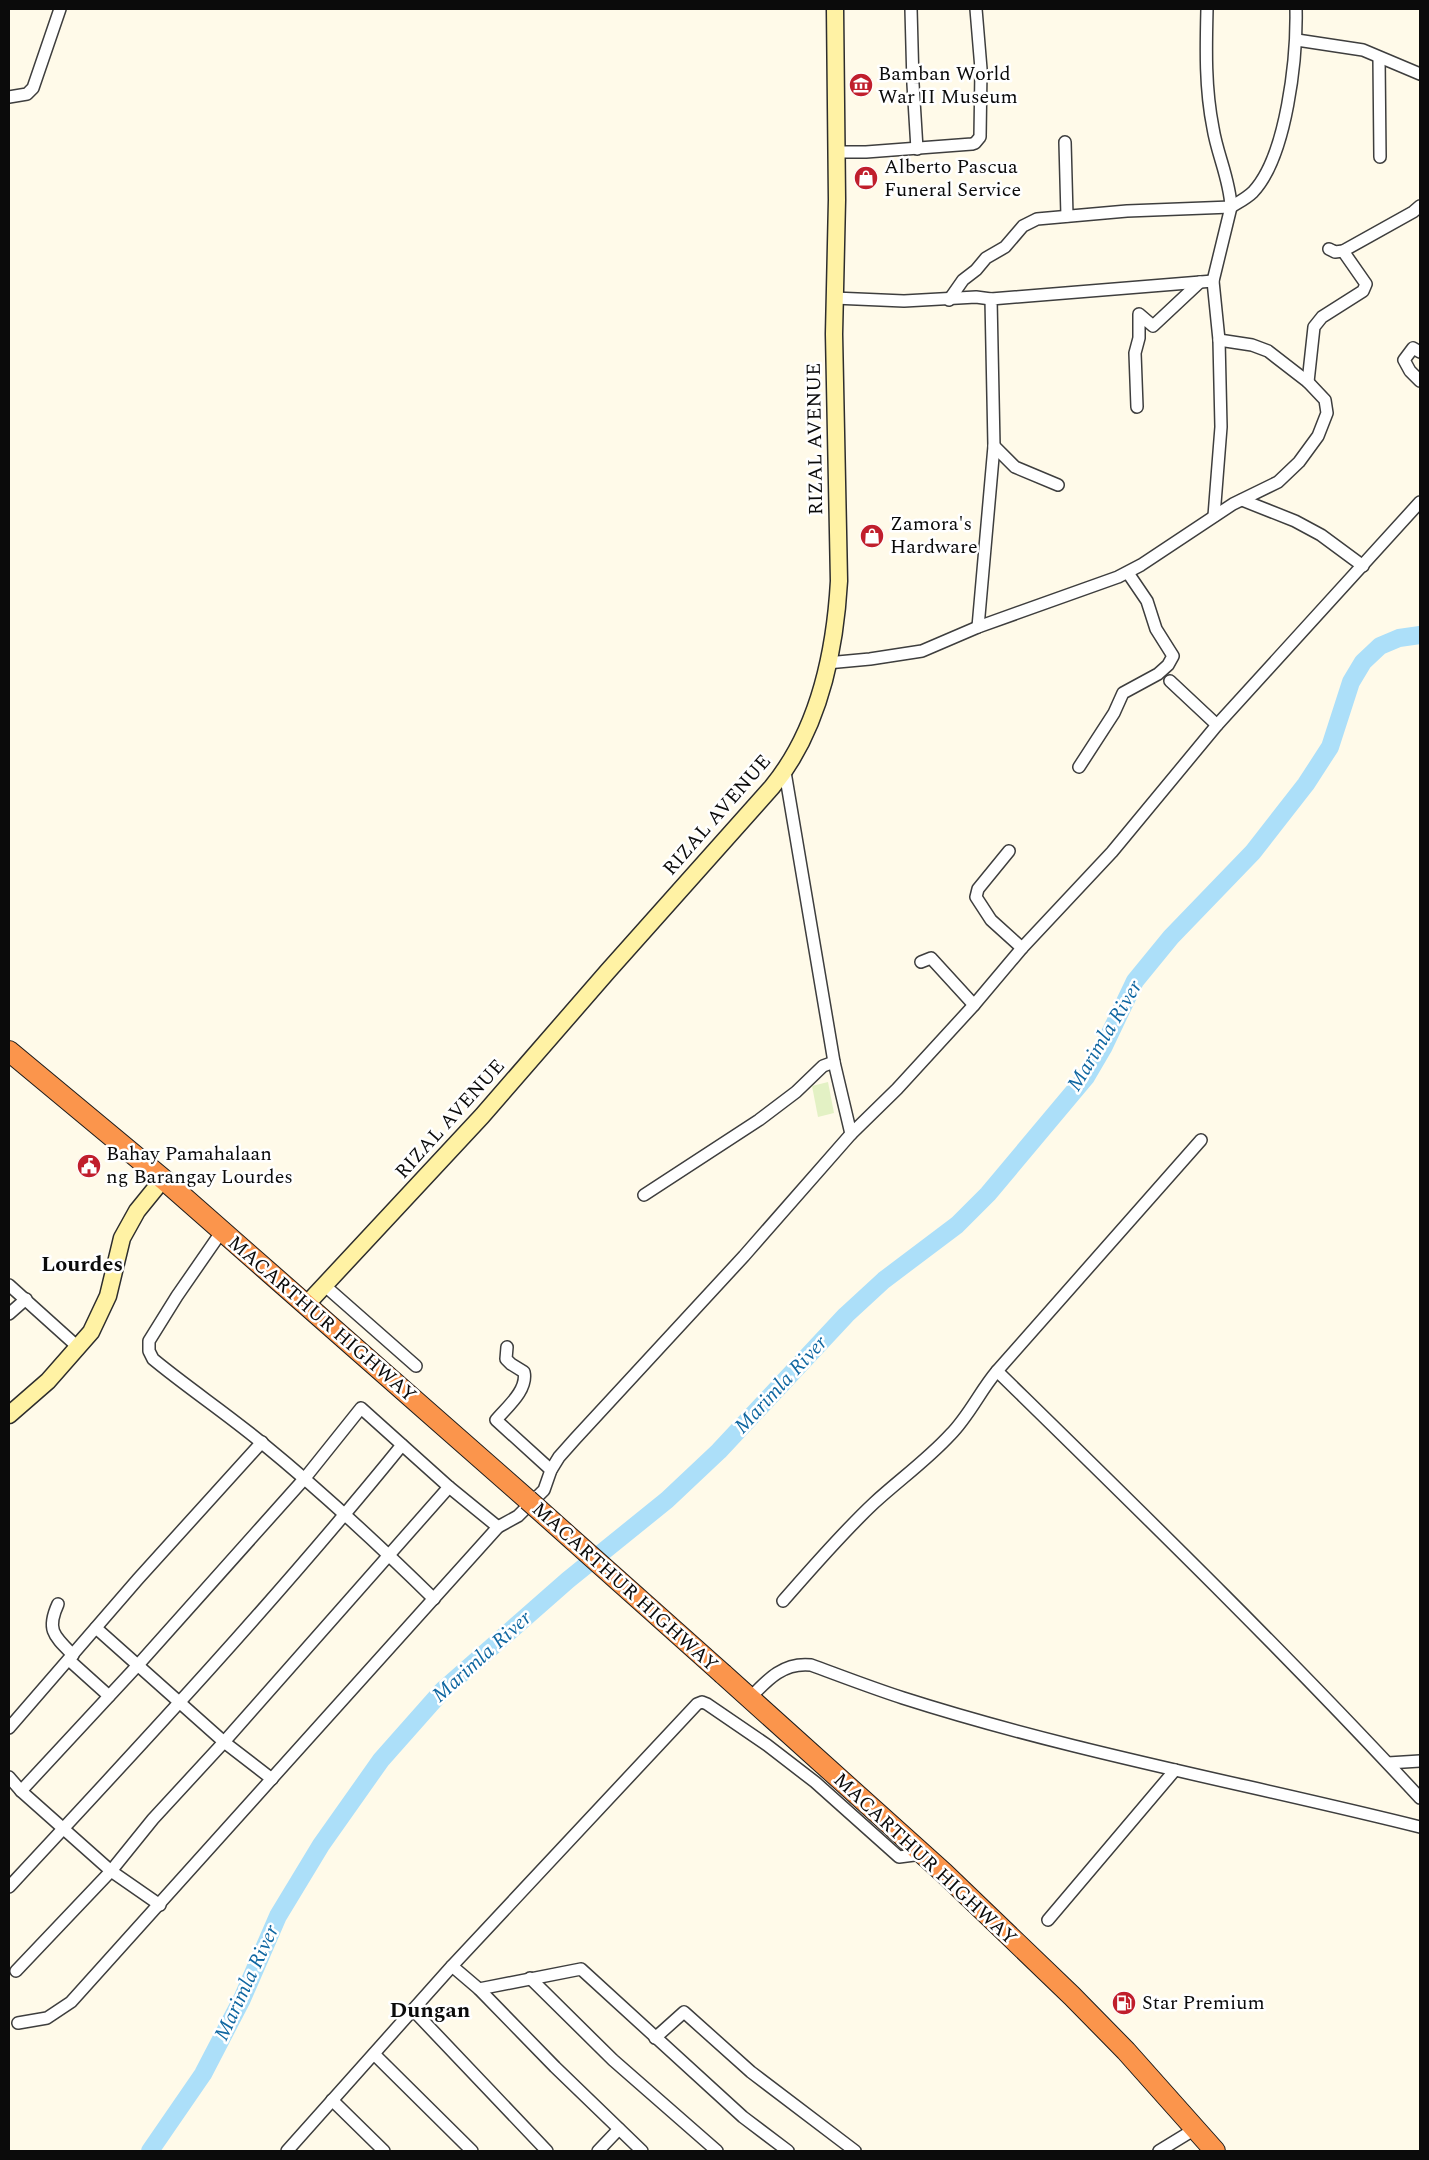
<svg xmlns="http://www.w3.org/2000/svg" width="1429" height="2160" viewBox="0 0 1429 2160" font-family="Spectral,serif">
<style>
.pitch{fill:#e3f1c4}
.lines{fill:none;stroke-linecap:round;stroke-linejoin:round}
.river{stroke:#acdff9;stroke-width:18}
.street-casing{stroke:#3e3e3e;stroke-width:14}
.secondary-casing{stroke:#2d2d2d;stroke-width:19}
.highway-casing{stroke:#1c1c1c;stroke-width:22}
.street{stroke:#fff;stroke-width:11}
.secondary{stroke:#fff2a4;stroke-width:16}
.highway{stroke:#fb954c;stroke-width:20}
.highway-bridge-casing{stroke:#1c1c1c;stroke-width:22;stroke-linecap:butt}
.highway-bridge{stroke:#fb954c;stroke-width:20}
.labels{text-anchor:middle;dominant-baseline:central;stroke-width:5;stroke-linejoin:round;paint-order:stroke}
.poi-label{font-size:20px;fill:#0b0b0b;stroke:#fff;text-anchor:start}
.street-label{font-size:20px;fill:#0b0b0b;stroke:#fff}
.water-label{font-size:21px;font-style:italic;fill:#1067a1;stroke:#fff}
.quarter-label{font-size:22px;font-weight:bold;fill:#0b0b0b;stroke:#fff}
</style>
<rect width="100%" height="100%" fill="#fffae9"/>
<polygon class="pitch" points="828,1082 834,1113 818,1117 812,1086"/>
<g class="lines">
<polyline class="river" points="150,2151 203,2074 242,1999 278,1916 321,1845 381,1760 443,1690 568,1580 667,1500 719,1451 846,1315 884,1280 957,1225 988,1194 1086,1077 1103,1048 1135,981 1171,937 1253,852 1306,784 1330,747 1351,682 1363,662 1380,646 1399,638 1420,635"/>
<g class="street-casing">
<g id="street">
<polyline points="911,9 913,84 917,149"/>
<path d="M1207 9C1206 49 1205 88 1213 128 1217 154 1230 180 1231 207L1213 281 1219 340 1221 427 1214 516"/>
<polyline points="1297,40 1363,50 1420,74"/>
<polyline points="1379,58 1380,157"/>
<polyline points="9,97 27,94 33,88 60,9"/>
<polyline points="1065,142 1067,216"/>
<polyline points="836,152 866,152 972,144 975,143 980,137 981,69 976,9"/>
<polyline points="1329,249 1335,252 1343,251 1413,212 1420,206"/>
<polyline points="834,298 904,301 976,297 991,299"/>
<path d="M949 300 963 280 976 270 986 258 1005 247 1023 226 1037 219 1127 211 1231 207C1239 202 1247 198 1253 192 1287 156 1297 57 1296 9"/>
<polyline points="1420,352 1413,348 1404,360 1410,371 1420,381"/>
<polyline points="1308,382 1314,327 1322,317 1363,291 1366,284 1343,251"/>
<polyline points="1137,407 1135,353 1139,338 1139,314 1153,326 1200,282"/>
<polyline points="994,446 1015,467 1058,485"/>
<polyline points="1242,500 1295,521 1321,535 1363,566"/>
<polyline points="978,627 994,446 991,299 1213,281"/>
<polyline points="827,663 870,659 922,651 978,627 1118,577 1141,565 1233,504 1278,482 1299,462 1318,436 1327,413 1325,400 1308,382 1268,351 1252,345 1219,340"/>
<polyline points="1170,681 1217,725"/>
<polyline points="1079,767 1114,713 1123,693 1158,674 1168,665 1173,656 1156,629 1147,601 1128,573"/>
<polyline points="785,772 834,1062 851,1134"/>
<polyline points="1009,851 978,889 976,897 991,920 1022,948"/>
<polyline points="921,962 931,958 974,1005"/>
<polyline points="644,1195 759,1120 796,1092 823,1066 834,1062"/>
<path d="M222 1231 177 1296 149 1341V1351L153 1359C188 1388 226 1413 262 1443 322 1492 379 1545 434 1599"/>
<polyline points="9,1285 79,1348"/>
<polyline points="324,1285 416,1366"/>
<polyline points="9,1314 26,1299"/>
<path d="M507 1347 506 1359 511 1364 524 1372C528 1390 507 1407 496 1420L551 1470"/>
<path d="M997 1371C1140 1511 1284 1651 1420 1798"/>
<path d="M783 1601C812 1568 841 1534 874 1503 899 1480 927 1460 950 1435 969 1416 980 1391 997 1371L1201 1140"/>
<path d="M58 1604C46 1630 54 1636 73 1655"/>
<polyline points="96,1628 224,1742 272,1779"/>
<polyline points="69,1660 109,1696"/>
<path d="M750 1698C767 1680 783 1662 811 1665 841 1676 872 1688 903 1698 1072 1752 1248 1784 1420 1827"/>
<polyline points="9,1728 138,1579 262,1442"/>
<polyline points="1388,1763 1420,1761"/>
<polyline points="9,1777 21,1791 111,1871 160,1905"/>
<polyline points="21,1791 138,1665 305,1478 361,1408 449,1487 498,1527"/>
<path d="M9 1887C143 1743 278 1598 402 1445"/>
<polyline points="1048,1920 1175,1770"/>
<polyline points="452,1966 479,1989 555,2067 642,2151"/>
<polyline points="16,1971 111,1871 153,1819 224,1742 449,1487"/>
<polyline points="530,1978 613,2060 717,2151"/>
<polyline points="479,1989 581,1969 743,2117 788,2151"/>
<polyline points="413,2010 547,2151"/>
<polyline points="18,2023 47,2018 71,2002 498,1527 518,1516 544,1490 551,1470 559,1457 575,1439 744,1256 851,1134 897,1089 974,1005 1022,948 1112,852 1217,725 1420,502"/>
<polyline points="655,2038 684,2012 751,2072 855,2151"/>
<polyline points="374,2054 472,2151"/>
<polyline points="332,2100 384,2151"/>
<polyline points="287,2151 452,1966 697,1704 702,1702 707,1704 767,1745 815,1782 899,1857 922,1854"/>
<polyline points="598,2151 619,2129"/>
<polyline points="1159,2151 1195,2129"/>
</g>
</g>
<g class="secondary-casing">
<g id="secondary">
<path d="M306 1305 482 1116 608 971 772 787C818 731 835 652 839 581L834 334 837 200 835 9"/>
<polyline points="9,1415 48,1381 91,1332 108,1296 122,1238 137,1211 163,1179"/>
</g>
</g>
<g class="highway-casing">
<g id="highway">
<polyline points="9,1051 163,1179 528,1500"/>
<polyline points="723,1674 944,1873 1072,1996 1126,2051 1215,2151"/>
</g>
</g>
<use href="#street" class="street"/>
<use href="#secondary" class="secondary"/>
<use href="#highway" class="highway"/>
<g class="highway-bridge-casing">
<polyline id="highway-bridge" points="528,1500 723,1674"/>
</g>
<use href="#highway-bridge" class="highway-bridge"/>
</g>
<defs>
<g id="museum-disc" transform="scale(1.25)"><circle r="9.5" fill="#c01e2c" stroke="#fff"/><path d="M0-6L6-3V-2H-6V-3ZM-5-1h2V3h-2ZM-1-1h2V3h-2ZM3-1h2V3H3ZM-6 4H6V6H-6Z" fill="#fff"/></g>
<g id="shop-disc" transform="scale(1.25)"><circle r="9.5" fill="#c01e2c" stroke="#fff"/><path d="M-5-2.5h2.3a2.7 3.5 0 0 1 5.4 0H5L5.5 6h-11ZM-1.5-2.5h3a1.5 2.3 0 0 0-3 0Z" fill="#fff"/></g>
<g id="civic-disc" transform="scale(1.25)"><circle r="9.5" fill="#c01e2c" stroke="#fff"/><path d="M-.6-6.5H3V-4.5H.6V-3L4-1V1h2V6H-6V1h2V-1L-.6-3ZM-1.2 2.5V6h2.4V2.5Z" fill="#fff"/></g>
<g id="fuel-disc" transform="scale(1.25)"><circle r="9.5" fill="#c01e2c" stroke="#fff"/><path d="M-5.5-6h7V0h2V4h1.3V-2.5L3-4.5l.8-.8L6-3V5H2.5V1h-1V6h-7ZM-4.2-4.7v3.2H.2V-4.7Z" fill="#fff"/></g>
</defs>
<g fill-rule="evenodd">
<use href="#museum-disc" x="861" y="85"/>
<use href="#shop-disc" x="866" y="178"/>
<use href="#shop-disc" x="872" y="536"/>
<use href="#civic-disc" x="89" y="1166"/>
<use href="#fuel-disc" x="1124" y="2003"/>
</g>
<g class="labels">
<g class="poi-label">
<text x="878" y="74">Bamban World<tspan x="878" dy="23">War II Museum</tspan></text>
<text x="884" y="167">Alberto Pascua<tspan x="884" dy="23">Funeral Service</tspan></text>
<text x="890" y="524">Zamora's<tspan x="890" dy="23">Hardware</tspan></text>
<text x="106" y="1154">Bahay Pamahalaan<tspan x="106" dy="23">ng Barangay Lourdes</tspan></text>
<text x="1142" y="2003">Star Premium</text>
</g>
<g class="street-label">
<text transform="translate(815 439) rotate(-91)">RIZAL AVENUE</text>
<text transform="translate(717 815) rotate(-49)">RIZAL AVENUE</text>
<text transform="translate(450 1119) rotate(-48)">RIZAL AVENUE</text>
<text transform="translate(322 1319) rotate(41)">MACARTHUR HIGHWAY</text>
<text transform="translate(625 1587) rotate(42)">MACARTHUR HIGHWAY</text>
<text transform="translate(925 1859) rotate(43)">MACARTHUR HIGHWAY</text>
</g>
<g class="water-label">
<text transform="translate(1105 1036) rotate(-59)">Marimla River</text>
<text transform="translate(781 1385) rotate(-47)">Marimla River</text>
<text transform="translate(482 1657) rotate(-42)">Marimla River</text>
<text transform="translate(247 1983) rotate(-65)">Marimla River</text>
</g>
<g class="quarter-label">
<text x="82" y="1264">Lourdes</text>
<text x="430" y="2010">Dungan</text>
</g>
</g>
<rect width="1429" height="2160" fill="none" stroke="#0b0b0b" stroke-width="20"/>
</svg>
